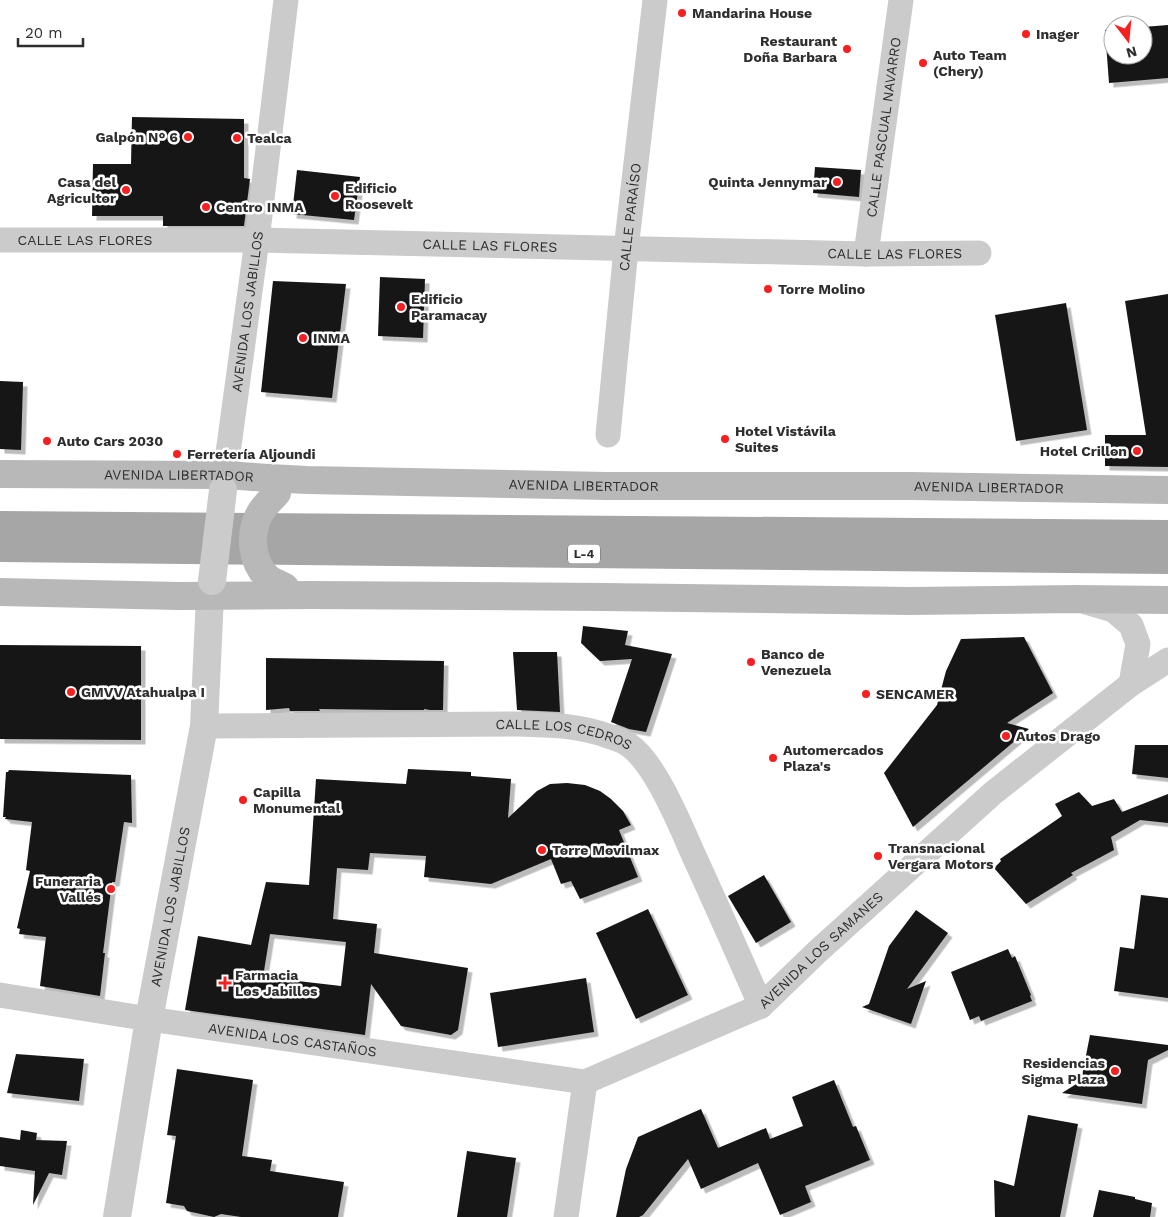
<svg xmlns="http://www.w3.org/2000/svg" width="1168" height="1217" viewBox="0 0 1168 1217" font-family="'Work Sans',sans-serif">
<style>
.building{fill:#151515;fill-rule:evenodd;filter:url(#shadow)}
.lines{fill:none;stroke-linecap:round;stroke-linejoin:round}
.minor{stroke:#cbcbcb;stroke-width:25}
.tertiary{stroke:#cbcbcb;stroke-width:28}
.secondary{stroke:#b8b8b8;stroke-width:28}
.primary{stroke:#a6a6a6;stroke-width:28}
.tertiary-bridge{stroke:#cbcbcb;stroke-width:28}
.secondary-bridge{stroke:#b8b8b8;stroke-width:28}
.poi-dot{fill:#f71f1f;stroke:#fff;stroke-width:2}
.labels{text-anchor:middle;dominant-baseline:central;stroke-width:5;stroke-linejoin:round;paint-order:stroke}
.shield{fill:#fff;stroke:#6d6d6d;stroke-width:1}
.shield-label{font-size:12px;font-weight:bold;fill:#2e2e2e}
.poi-label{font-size:14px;font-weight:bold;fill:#2e2e2e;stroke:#fff;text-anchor:start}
.street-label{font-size:14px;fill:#2e2e2e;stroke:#fff}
</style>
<defs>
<filter id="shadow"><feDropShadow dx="4.5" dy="4.5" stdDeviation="0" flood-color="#0004"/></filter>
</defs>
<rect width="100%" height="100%" fill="#fff"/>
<g class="building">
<polygon points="1168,25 1168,78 1109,83 1105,30 1113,29 1113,55 1143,55 1143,27"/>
<polygon points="132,117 244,119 244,178 250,179 244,226 163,226 163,216 92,216 93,164 131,164"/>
<polygon points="815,167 861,170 859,197 813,193"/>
<polygon points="297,170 360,177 354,220 292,214"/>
<polygon points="380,277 425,279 423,338 378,336"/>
<polygon points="273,281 346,284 332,398 261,392"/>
<polygon points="1168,294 1168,467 1105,466 1105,435 1146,435 1125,301"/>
<polygon points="1066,303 1087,430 1016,441 995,315"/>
<polygon points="0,381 23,382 21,450 0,449"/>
<polygon points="583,626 628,631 625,645 672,654 646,732 629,729 611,722 632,659 600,661 581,643"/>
<polygon points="1024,637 1053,693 1007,723 1029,729 913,827 884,773 937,705 946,671 961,639"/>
<polygon points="0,645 141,646 141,740 0,739"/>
<polygon points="513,652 557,652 560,712 517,710"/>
<polygon points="266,658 444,661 443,710 430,710 424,709 424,710 394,710 319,709 320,711 290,711 289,708 266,710"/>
<polygon points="1135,745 1168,745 1168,778 1132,774"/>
<path d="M408 769 471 772V776L511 779 508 818 537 791 550 784 567 783 585 785 600 791 611 799 623 811 631 825 619 830 638 877 580 899 571 881 561 884 551 859 491 884 424 877 426 856 370 853 368 870 337 868 333 919 377 924 374 953 468 968 458 1030 451 1035 401 1026 371 984 365 1035 185 1010 198 936 251 945 266 882 309 885 316 779 406 784ZM270 934 346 942 341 986 263 977Z"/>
<polygon points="9,770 131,775 132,823 124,822 115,882 112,882 103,953 105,953 100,996 40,986 46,937 19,934 20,929 17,928 30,871 26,870 32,822 5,819 6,817 3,817 6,772 8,772"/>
<polygon points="1079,792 1092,806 1114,799 1122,812 1168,794 1168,823 1140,820 1111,837 1114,850 1071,873 1073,875 1026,904 994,868 1001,861 1000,859 1062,816 1055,804"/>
<polygon points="764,875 791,922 756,943 728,896"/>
<polygon points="1141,895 1168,898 1168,998 1114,991 1120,947 1134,949"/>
<polygon points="648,909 688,995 636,1019 596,933"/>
<polygon points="916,910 948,933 907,989 926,981 911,1024 862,1007 869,1004 889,946"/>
<polygon points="1008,949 1012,958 1015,956 1031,995 1030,996 1032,1001 981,1021 979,1016 970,1020 951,972"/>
<polygon points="586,978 594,1032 498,1047 490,993"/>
<polygon points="1090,1035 1168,1045 1168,1050 1148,1060 1142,1104 1062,1093 1081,1081"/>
<polygon points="16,1054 84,1059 79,1101 7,1093"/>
<polygon points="177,1069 253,1080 242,1156 272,1160 270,1171 344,1182 338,1217 241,1217 221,1214 214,1217 187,1211 184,1206 166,1203 176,1136 167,1135"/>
<polygon points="834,1080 853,1127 856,1126 870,1160 805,1186 811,1202 780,1215 758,1163 701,1189 688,1159 643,1215 639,1217 616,1217 626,1169 638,1137 701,1109 718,1148 766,1128 770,1139 803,1126 792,1097"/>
<polygon points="1028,1115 1078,1124 1060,1217 995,1217 994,1180 1014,1186"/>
<polygon points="21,1130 37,1133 36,1140 67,1141 62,1175 49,1173 33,1205 35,1171 0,1166 0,1137 20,1140"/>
<polygon points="467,1151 516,1158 507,1217 457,1217"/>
<polygon points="1099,1190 1135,1197 1135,1199 1152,1203 1150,1217 1093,1217"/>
</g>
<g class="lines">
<g class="minor">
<path id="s1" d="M0 240H257L866 254 979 253"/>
<path id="s2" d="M866 254 901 0"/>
<path id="s3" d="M608 435 626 249 655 0"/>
<path id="s4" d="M225 475 257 240 286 0"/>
<polyline points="1086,602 1113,610 1131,625 1138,644 1131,684"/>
<path id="s5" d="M204 726 518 724C550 725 578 725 608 736 615 738 623 741 629 745 656 764 680 825 694 856 717 906 739 956 761 1006"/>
<path id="s6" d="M0 995 149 1019 585 1082"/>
<path id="s7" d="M566 1217 585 1082 761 1006 817 952 993 793 1131 684 1168 660"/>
</g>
<path class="tertiary" id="s8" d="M117 1217 149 1019 204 726 210 596 212 581"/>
<g class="secondary">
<path id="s9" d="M0 474 225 475 269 478 307 480 606 486H911L1168 490"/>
<polyline points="0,592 179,596 311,595 603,597 910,601 1076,599 1168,600"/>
</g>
<g class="primary">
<polyline points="0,525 1168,534"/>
<polyline points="0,548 1168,560"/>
</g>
<polyline class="tertiary-bridge" points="212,581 223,490"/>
<path class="secondary-bridge" d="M277 493C270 501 262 507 258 517 249 537 252 563 268 578 273 582 280 584 285 587"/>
</g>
<g class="poi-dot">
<circle cx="682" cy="13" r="5"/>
<circle cx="1026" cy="34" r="5"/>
<circle cx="847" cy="49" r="5"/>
<circle cx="923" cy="63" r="5"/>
<circle cx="188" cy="137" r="5"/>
<circle cx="237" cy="138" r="5"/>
<circle cx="837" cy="182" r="5"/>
<circle cx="126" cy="190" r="5"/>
<circle cx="335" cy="196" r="5"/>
<circle cx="206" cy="207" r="5"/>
<circle cx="768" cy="289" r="5"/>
<circle cx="401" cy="307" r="5"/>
<circle cx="303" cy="338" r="5"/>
<circle cx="725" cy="439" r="5"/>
<circle cx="47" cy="441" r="5"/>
<circle cx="1137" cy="451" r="5"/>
<circle cx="177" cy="454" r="5"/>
<circle cx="751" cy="662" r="5"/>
<circle cx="71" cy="692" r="5"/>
<circle cx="866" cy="694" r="5"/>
<circle cx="1006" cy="736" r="5"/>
<circle cx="773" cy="758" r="5"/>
<circle cx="243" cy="800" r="5"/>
<circle cx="542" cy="850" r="5"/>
<circle cx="878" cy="856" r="5"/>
<circle cx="111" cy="889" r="5"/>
<path d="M222.5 975.5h5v5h5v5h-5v5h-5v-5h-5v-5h5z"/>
<circle cx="1115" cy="1071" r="5"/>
</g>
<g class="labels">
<rect class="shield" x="568" y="544.5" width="32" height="19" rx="4"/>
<g class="shield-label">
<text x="584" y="554">L-4</text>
</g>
<g class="poi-label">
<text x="692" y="13">Mandarina House</text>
<text x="1036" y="34">Inager</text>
<text x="837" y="41" text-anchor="end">Restaurant<tspan x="837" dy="16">Doña Barbara</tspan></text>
<text x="933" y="55">Auto Team<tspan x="933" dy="16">(Chery)</tspan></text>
<text x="178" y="137" text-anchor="end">Galpón N° 6</text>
<text x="247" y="138">Tealca</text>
<text x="116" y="182" text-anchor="end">Casa del<tspan x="116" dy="16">Agricultor</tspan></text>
<text x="827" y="182" text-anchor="end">Quinta Jennymar</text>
<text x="345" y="188">Edificio<tspan x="345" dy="16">Roosevelt</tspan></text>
<text x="216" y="207">Centro INMA</text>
<text x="778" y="289">Torre Molino</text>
<text x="411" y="299">Edificio<tspan x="411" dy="16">Paramacay</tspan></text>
<text x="313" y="338">INMA</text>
<text x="735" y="431">Hotel Vistávila<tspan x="735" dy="16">Suites</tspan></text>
<text x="57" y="441">Auto Cars 2030</text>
<text x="1127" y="451" text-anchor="end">Hotel Crillon</text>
<text x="187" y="454">Ferretería Aljoundi</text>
<text x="761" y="654">Banco de<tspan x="761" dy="16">Venezuela</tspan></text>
<text x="81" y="692">GMVV Atahualpa I</text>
<text x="876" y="694">SENCAMER</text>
<text x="1016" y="736">Autos Drago</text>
<text x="783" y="750">Automercados<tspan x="783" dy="16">Plaza's</tspan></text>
<text x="253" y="792">Capilla<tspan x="253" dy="16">Monumental</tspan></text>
<text x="888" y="848">Transnacional<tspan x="888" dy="16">Vergara Motors</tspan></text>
<text x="552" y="850">Torre Movilmax</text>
<text x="101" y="881" text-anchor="end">Funeraria<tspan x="101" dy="16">Vallés</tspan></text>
<text x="235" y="975">Farmacia<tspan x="235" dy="16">Los Jabillos</tspan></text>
<text x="1105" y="1063" text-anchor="end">Residencias<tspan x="1105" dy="16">Sigma Plaza</tspan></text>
</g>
<g class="street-label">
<text stroke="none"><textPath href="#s2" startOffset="128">CALLE PASCUAL NAVARRO</textPath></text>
<text stroke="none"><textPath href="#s3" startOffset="219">CALLE PARAÍSO</textPath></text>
<text stroke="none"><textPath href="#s1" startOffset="85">CALLE LAS FLORES</textPath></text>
<text stroke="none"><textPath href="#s1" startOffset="490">CALLE LAS FLORES</textPath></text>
<text stroke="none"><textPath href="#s1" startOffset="895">CALLE LAS FLORES</textPath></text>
<text stroke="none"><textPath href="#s4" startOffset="165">AVENIDA LOS JABILLOS</textPath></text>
<text stroke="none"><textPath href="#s9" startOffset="179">AVENIDA LIBERTADOR</textPath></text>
<text stroke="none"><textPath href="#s9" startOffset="584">AVENIDA LIBERTADOR</textPath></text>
<text stroke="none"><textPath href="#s9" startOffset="989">AVENIDA LIBERTADOR</textPath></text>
<text stroke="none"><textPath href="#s5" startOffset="361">CALLE LOS CEDROS</textPath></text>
<text stroke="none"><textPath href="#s8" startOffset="315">AVENIDA LOS JABILLOS</textPath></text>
<text stroke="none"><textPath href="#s7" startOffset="410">AVENIDA LOS SAMANES</textPath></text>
<text stroke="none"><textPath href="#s6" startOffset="296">AVENIDA LOS CASTAÑOS</textPath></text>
</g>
</g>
<g transform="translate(1128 40) rotate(164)"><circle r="24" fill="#ffffff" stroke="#ababab"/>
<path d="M0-4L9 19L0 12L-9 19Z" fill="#f71f1f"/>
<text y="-8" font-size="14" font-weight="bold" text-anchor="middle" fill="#2e2e2e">N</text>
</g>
<path d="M18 38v8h65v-8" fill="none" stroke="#2e2e2e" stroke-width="2.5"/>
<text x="25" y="38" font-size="15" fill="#2e2e2e" stroke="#ffffff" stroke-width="4" paint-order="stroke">20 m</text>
</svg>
